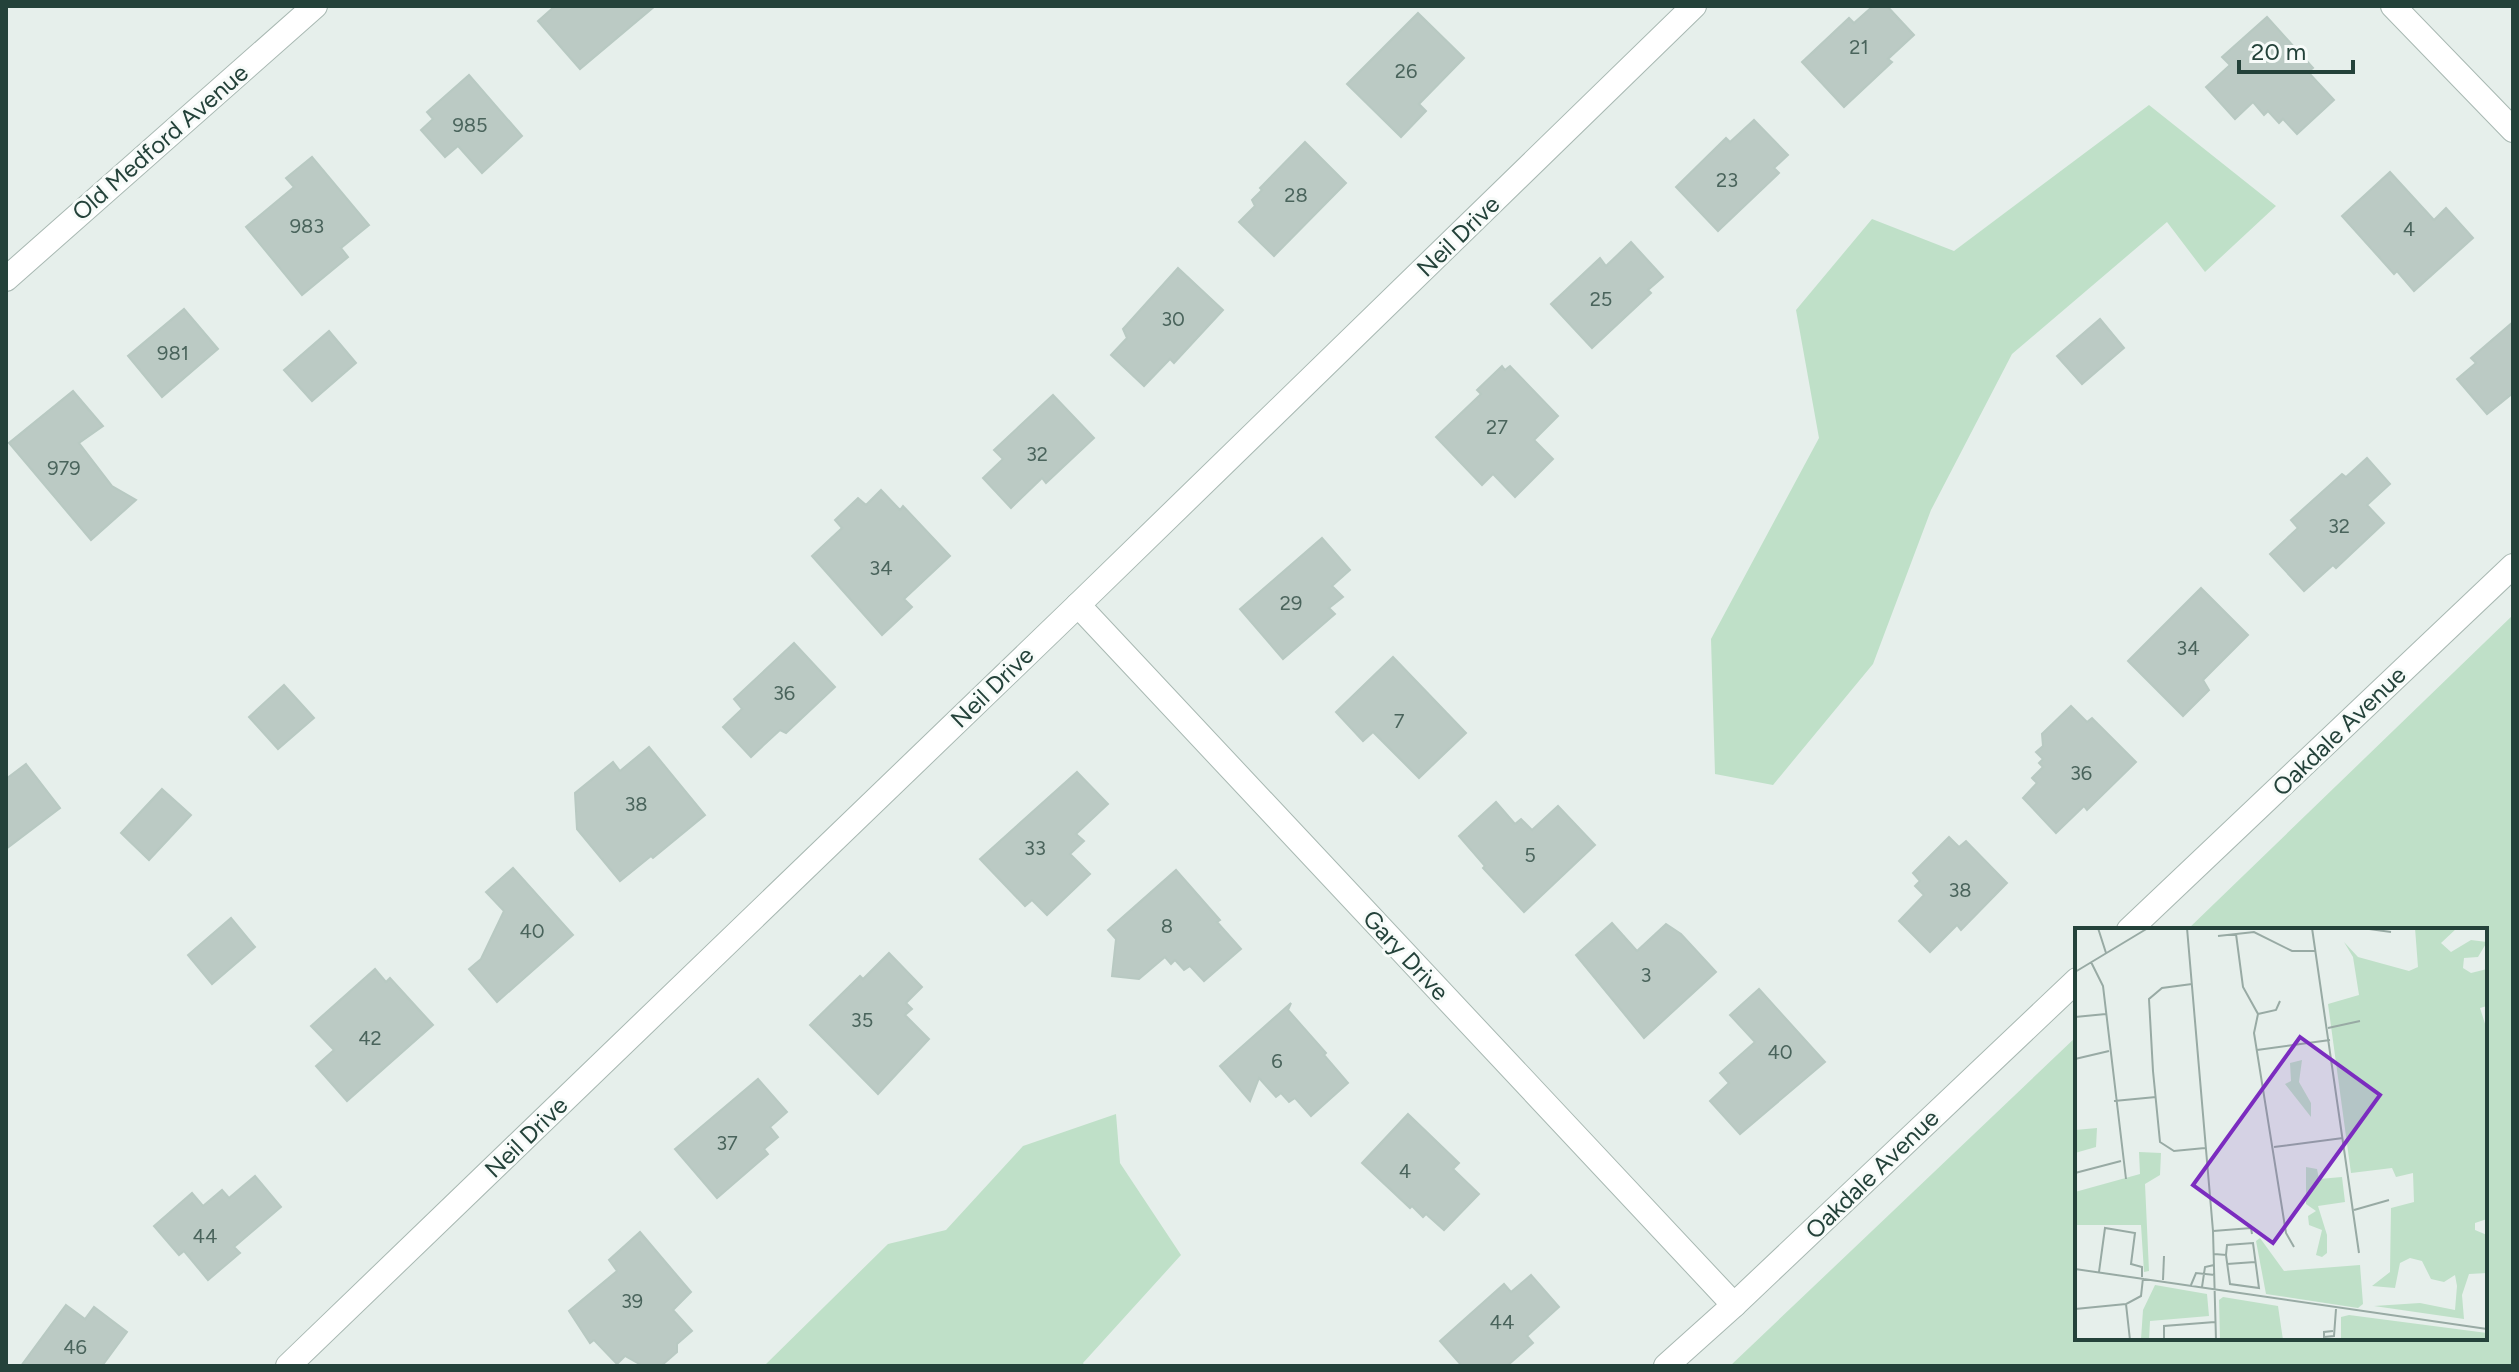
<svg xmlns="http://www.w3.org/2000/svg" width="2519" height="1372" viewBox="0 0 2519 1372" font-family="Figtree,sans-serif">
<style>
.green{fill:#bfe0c8}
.building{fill:#bbcac4;stroke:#b8c9c2;stroke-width:2}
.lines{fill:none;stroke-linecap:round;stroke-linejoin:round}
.minor-casing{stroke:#a8b8b2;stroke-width:26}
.minor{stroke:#fff;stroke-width:24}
.labels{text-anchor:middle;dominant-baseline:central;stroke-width:6;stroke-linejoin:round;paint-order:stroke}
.number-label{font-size:20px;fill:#4a645c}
.street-label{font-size:24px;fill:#24423a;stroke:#f7fbf9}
.inset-road{fill:none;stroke:#98aaa4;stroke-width:2}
.view{fill:#7b2cbf;fill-opacity:0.15;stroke:#7b2cbf;stroke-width:4}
.inset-edge{fill:none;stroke:#24423a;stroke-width:4}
</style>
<rect width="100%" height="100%" fill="#e6efeb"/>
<g class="green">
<polygon points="2149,105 2276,206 2205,272 2167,222 2012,354 1931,510 1873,664 1773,785 1715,774 1711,639 1819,438 1796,310 1872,219 1954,251"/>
<polygon points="2513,615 2513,1366 1730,1366 2077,1036 2077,1338 2485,1338 2485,930 2187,930"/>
<polygon points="1116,1114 1120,1163 1181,1255 1083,1363 1085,1366 764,1366 888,1244 946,1230 1023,1146"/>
</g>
<g class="building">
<polygon points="555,6 655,6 580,69 538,21"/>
<polygon points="1873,6 1887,6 1914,35 1888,59 1892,62 1844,107 1802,62 1849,18 1854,23"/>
<polygon points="1418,13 1464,58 1419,104 1426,111 1401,137 1347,84"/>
<polygon points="2267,17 2313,68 2308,72 2334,100 2297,134 2283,119 2279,123 2268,111 2264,115 2253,102 2235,119 2206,87 2230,65 2222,57"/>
<polygon points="469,75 522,136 482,173 458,146 445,157 421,130 433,119 427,112"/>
<polygon points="1754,120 1788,155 1774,168 1779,173 1718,231 1676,187 1726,138 1730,142"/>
<polygon points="1305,142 1346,183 1274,256 1239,222 1255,206 1252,200 1262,190 1260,188"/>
<polygon points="312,157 369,225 341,248 348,257 302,295 246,227 294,187 286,178"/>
<polygon points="2390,172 2434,220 2446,208 2473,238 2414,291 2397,271 2394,274 2342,216"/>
<polygon points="1631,242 1663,277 1648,290 1651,293 1592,348 1551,304 1600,258 1606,266"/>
<polygon points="1178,268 1223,310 1174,363 1170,359 1144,386 1111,355 1127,338 1123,329"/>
<polygon points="184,309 218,349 162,397 128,356"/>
<polygon points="2100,319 2124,348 2082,384 2057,356"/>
<polygon points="2513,322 2513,393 2487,414 2457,379 2476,363 2471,358"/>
<polygon points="329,331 356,363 312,401 284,370"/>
<polygon points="1502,366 1505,370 1510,366 1558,416 1534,440 1553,459 1515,497 1493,474 1482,485 1436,437 1481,394 1477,390"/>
<polygon points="73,391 103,426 79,443 112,486 136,500 91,540 9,443"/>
<polygon points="1053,395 1094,438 1046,483 1042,478 1011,508 983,478 1003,459 994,450"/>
<polygon points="2367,458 2390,484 2367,505 2384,523 2336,568 2333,565 2304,591 2270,554 2298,528 2291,520 2342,474 2346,477"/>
<polygon points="881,490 900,510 903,506 950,556 904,599 912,607 882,635 812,556 842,528 835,520 858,498 866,505"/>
<polygon points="1322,538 1350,570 1332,586 1343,597 1329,608 1335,614 1283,659 1240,609"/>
<polygon points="2201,588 2248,635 2203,680 2209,690 2183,716 2128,661"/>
<polygon points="794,643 835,687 786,733 780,730 751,757 723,727 742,709 734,699"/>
<polygon points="1393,657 1466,733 1419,778 1373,732 1363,741 1336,712"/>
<polygon points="284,685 314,718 278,749 249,717"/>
<polygon points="2071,706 2087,722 2092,718 2136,762 2087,810 2084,806 2056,833 2023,798 2037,783 2032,778 2043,767 2039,763 2043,759 2036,752 2043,746 2042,734"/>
<polygon points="649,747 705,815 653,858 651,856 620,881 577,829 575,793 613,762 620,771"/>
<polygon points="26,764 60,808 6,849 6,779"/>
<polygon points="1077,772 1108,804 1076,834 1084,841 1070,854 1090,874 1047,915 1032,900 1025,906 980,859"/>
<polygon points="162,789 191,815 149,860 121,833"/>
<polygon points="1496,802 1515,824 1521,819 1532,830 1558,806 1595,845 1524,912 1483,868 1485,866 1459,836"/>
<polygon points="1949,837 1959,847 1966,841 2007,883 1961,930 1957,925 1930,952 1899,921 1924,895 1915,886 1920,881 1913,873"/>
<polygon points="513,868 573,935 497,1002 469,969 481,959 504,911 486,892"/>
<polygon points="1176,870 1220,920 1217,922 1241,949 1204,981 1190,966 1184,970 1175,960 1171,964 1165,957 1139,979 1112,976 1116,939 1108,930"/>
<polygon points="231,918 255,947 212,984 188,955"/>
<polygon points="1612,923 1637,951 1666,924 1681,934 1716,972 1644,1038 1576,955"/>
<polygon points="889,953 922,987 906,1003 912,1009 905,1015 929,1039 878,1094 810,1025 860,976 863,979"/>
<polygon points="375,969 386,982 390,978 433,1025 347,1101 316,1066 334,1050 311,1026"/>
<polygon points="1759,989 1825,1062 1740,1134 1710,1101 1729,1083 1720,1073 1755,1042 1730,1015"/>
<polygon points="1291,1003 1288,1010 1326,1053 1324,1055 1348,1083 1311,1116 1295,1098 1289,1102 1281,1093 1276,1097 1259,1078 1250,1101 1220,1066"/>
<polygon points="758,1079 787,1112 770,1127 778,1137 764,1149 768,1154 717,1198 675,1149"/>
<polygon points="1408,1114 1459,1163 1453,1169 1479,1194 1444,1230 1426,1214 1423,1217 1412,1206 1410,1208 1362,1163"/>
<polygon points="255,1176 281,1207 234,1247 240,1253 208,1280 184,1251 179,1255 154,1226 192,1193 203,1206 222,1190 229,1198"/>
<polygon points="640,1232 691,1292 673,1310 692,1331 677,1344 677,1352 661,1366 643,1366 625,1356 617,1364 594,1340 590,1343 569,1311 617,1271 609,1260"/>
<polygon points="1531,1275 1559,1307 1527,1336 1533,1343 1507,1366 1462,1366 1440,1341 1504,1284 1511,1292"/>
<polygon points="66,1305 85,1319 94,1307 127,1332 102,1366 21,1366"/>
</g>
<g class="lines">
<g class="minor-casing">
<g id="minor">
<polyline points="2393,6 2513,130"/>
<polyline points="6,279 315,6"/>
<polyline points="1078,605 1734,1305"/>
<polyline points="2129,930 2513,566"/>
<polyline points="288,1366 1078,605 1694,6"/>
<polyline points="1666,1366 1734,1305 2077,980"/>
</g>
</g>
<use href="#minor" class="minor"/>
</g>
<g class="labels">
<g class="number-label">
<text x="1859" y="47">21</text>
<text x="1406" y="71">26</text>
<text x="470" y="125">985</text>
<text x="1727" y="180">23</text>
<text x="1296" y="195">28</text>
<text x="307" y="226">983</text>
<text x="2409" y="229">4</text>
<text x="1601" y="299">25</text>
<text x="1173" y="319">30</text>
<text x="173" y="353">981</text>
<text x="1497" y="427">27</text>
<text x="1037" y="454">32</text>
<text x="64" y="468">979</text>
<text x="2339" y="526">32</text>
<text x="881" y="568">34</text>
<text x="1291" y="603">29</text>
<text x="2188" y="648">34</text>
<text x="784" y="693">36</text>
<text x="1399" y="721">7</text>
<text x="2081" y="773">36</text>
<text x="636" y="804">38</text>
<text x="1035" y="848">33</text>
<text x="1530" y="855">5</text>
<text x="1960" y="890">38</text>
<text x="1167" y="926">8</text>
<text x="532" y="931">40</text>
<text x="1646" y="975">3</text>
<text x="862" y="1020">35</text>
<text x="370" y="1038">42</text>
<text x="1780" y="1052">40</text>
<text x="1277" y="1061">6</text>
<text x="727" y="1143">37</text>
<text x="1405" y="1171">4</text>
<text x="205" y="1236">44</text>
<text x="632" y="1301">39</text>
<text x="1502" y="1322">44</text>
<text x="75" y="1347">46</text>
</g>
<g class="street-label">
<text transform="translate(160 142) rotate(-41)">Old Medford Avenue</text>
<text transform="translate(1458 236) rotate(-44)">Neil Drive</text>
<text transform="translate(992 687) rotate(-44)">Neil Drive</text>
<text transform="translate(2339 731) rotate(-44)">Oakdale Avenue</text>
<text transform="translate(1406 955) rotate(47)">Gary Drive</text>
<text transform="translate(526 1137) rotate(-44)">Neil Drive</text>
<text transform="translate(1872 1174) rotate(-44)">Oakdale Avenue</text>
</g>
</g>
<g transform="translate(2075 928)">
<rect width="412" height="412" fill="#e6efeb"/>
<path d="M340 0H382L366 15 376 24 396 12 412 14 403 29 389 30 388 40 396 45 412 41V78L405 80 412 102V291L400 295V302L412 307V345L394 346 387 367 389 391 299 378 345 375 380 382 382 358 380 347 369 354 356 351 347 333 335 330 325 335 320 360 297 358 315 344 316 280 339 274 338 245 321 249 317 240 276 245 253 76 284 67 278 29 269 14 283 29 334 43 343 39ZM227 132 224 154 236 175V189L210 156 216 153 215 135ZM22 200 21 219 0 225V202ZM64 224 86 225 85 247 70 256 74 343 69 344 66 297H0V264L65 246ZM231 239 242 241 244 251 267 249 270 274 243 278 252 307V325L247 329 241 327 247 302 234 297 233 288 241 283 231 276ZM185 310 209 343 285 337 288 376 283 380 191 366 181 313ZM80 357 132 366 134 388 75 393 74 412 66 411 68 382ZM148 369 203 378 208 412H145L144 372ZM274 387 412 405V412H266V389Z" fill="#bfe0c8"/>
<path class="inset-road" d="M23 0 31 25M112 0 138 303 141 412M237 0 284 325M287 0 316 4M161 6 168 59 183 86 179 105 211 305 219 319M143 8 179 4 217 23H241M16 34 28 58 51 251M0 44 73 0M117 56 87 60 74 71 78 143 85 214 99 223 130 220M183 86 201 82 205 73M0 89 31 86M253 100 285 93M182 122 255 112M0 131 34 123M39 173 81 169M199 219 268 210M0 245 46 233M279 282 314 272M138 303 176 300 177 306M139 326 151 327 152 317 178 315 184 360 155 356 151 327M152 336 180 334M0 341 412 401M24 344 30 300 60 305 56 336 67 339V349M88 352 89 328M116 357 121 345 140 347M127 359 130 339 139 337M0 381 51 376M258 403 249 404V409L259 408 261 381M55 412 51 376 66 368 68 350M89 412V398L140 394"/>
<path class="view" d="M225 109 305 167 198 315 118 257Z"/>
<rect width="412" height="412" class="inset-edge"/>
</g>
<rect width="2519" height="1372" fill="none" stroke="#24423a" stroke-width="16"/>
<path d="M2239 60v12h114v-12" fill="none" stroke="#24423a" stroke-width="4"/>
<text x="2251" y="60" font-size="24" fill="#24423a" stroke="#f7fbf9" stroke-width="6" paint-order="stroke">20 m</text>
</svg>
